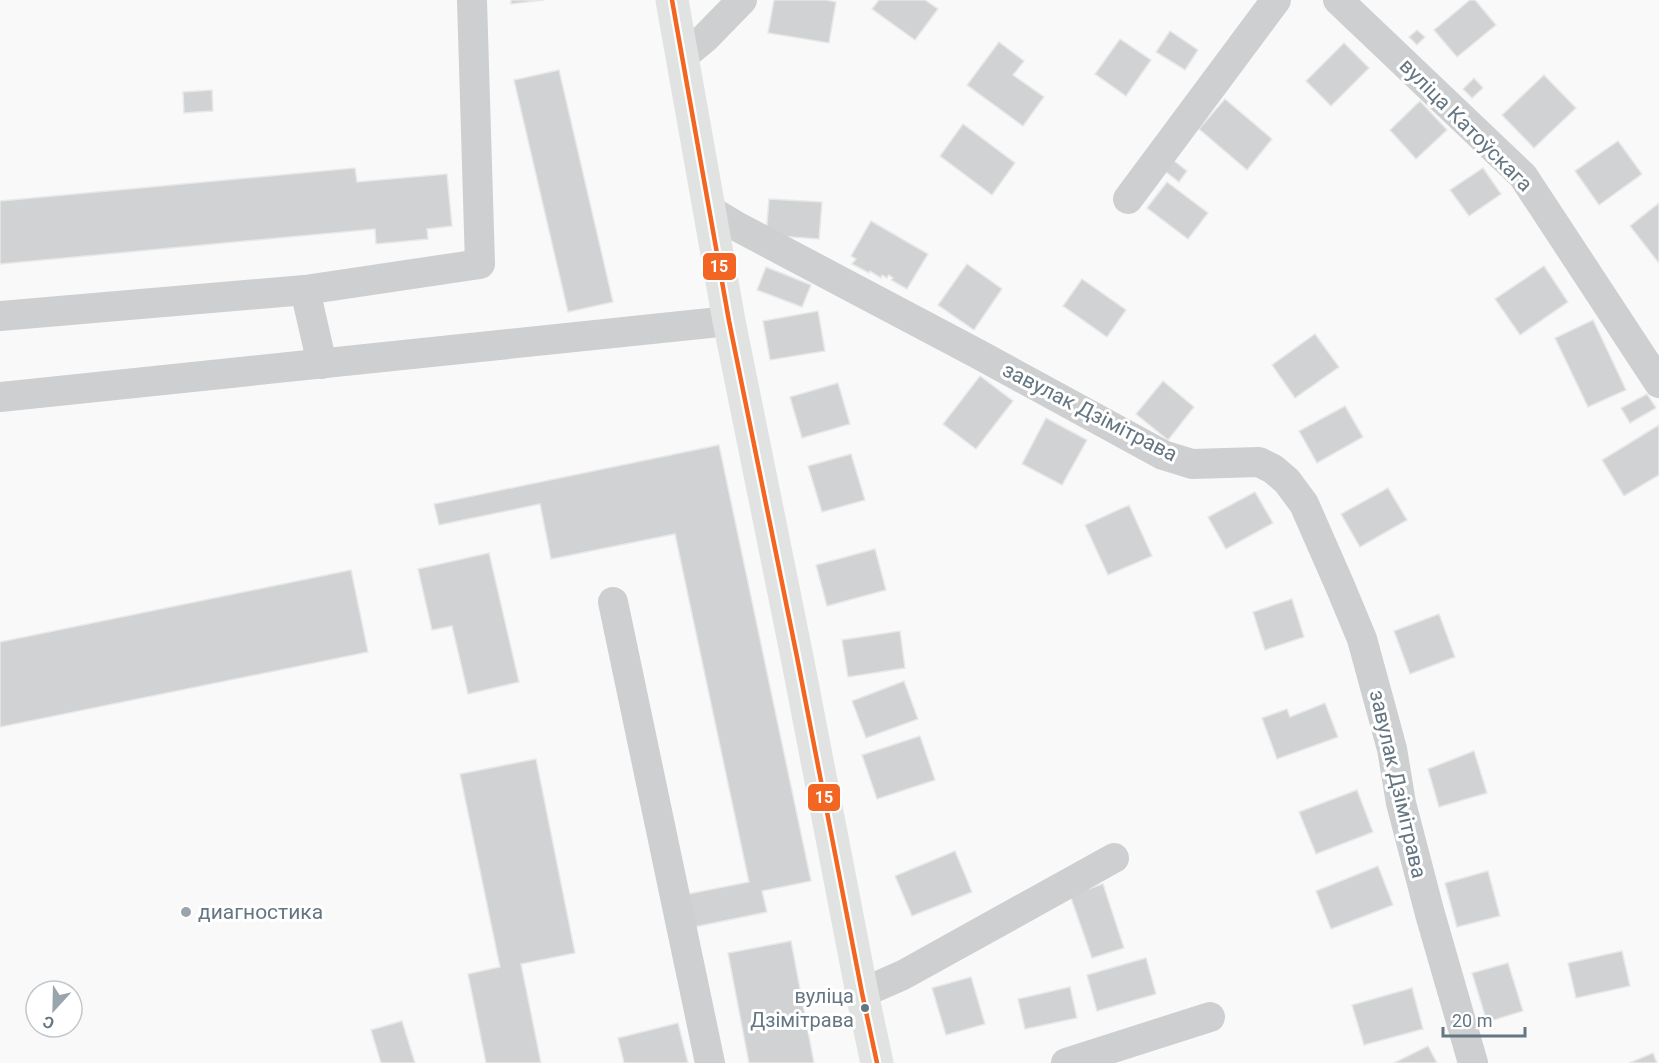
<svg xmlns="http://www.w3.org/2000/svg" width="1659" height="1063" viewBox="0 0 1659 1063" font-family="Roboto,sans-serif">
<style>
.building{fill:#d0d2d3;stroke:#e8e8e8;stroke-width:1.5}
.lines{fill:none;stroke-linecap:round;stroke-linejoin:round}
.minor{stroke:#cecfd0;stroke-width:30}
.major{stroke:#e1e2e2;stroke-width:33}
.bus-1-casing{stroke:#fff;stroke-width:9}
.bus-1{stroke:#f26522;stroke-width:4.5}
.poi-dot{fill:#99a4ac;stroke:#fff;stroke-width:2}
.bus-dot{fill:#657683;stroke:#fff;stroke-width:2}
.labels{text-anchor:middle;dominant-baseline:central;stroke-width:6;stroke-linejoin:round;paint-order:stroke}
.bus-label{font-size:20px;fill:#657683;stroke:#fff;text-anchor:end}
.street-label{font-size:21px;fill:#657683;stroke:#fff}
.poi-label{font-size:21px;fill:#657683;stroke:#fff;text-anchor:start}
.line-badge{stroke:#fff;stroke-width:2}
.badge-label{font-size:16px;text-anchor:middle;font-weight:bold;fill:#fff}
</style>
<rect width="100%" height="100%" fill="#f9f9f9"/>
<g class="building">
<polygon points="511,0 544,0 511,4"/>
<polygon points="774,0 826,0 836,2 829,43 768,33"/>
<polygon points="879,0 925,0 938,9 915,40 872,9"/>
<polygon points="1470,0 1475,0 1496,25 1457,57 1434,30"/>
<polygon points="1417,30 1425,37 1417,45 1409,37"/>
<polygon points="1170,31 1198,50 1185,70 1156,52"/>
<polygon points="1120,39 1151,60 1126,96 1095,74"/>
<polygon points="999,42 1024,61 1013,75 1044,97 1023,126 967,85"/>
<polygon points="1344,43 1369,68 1331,106 1306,81"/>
<polygon points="559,70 613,302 568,312 514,80"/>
<polygon points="1544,75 1576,108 1534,148 1502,115"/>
<polygon points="1474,78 1483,88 1472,98 1463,89"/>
<polygon points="212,90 213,111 184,113 183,92"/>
<polygon points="1225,99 1272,139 1247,170 1199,129"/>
<polygon points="1420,101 1447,130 1416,159 1390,130"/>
<polygon points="963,124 1015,163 992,195 940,156"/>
<polygon points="1618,141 1642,174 1599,205 1575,171"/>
<polygon points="1169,157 1187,171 1179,182 1161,168"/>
<polygon points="355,168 357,182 447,174 452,226 427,229 428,239 376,244 375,229 0,264 0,201"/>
<polygon points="1483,168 1501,194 1469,216 1450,190"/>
<polygon points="1167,182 1208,213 1188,239 1147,208"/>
<polygon points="769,199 822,202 819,239 766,235"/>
<polygon points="1659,203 1659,261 1658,262 1630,226"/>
<polygon points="871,221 928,254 907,289 891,280 893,278 889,275 887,278 882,275 881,278 870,271 869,273 852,264 856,259 851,256"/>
<polygon points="967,264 1002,289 974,330 938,305"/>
<polygon points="1544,266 1568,302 1520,335 1495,299"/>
<polygon points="766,267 811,285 802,307 757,290"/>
<polygon points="1082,279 1126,310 1107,337 1063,306"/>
<polygon points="818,311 825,351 770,360 763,321"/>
<polygon points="1593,320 1626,390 1588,407 1555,338"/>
<polygon points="1315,334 1339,367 1295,398 1272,365"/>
<polygon points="980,376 1013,401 976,449 943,424"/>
<polygon points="1163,381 1194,407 1168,440 1136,414"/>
<polygon points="838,383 850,424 802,438 790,397"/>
<polygon points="1647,394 1656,408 1630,423 1621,408"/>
<polygon points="1345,406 1363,437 1317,463 1299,431"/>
<polygon points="1046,418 1087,440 1062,485 1022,464"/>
<polygon points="1659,425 1659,475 1624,496 1602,460"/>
<polygon points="719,445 811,881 762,891 767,912 694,927 688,894 749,882 675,534 551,559 540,504 439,525 434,504"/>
<polygon points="851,454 865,500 822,512 808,466"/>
<polygon points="1388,488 1407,520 1360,547 1341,514"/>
<polygon points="1255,492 1273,523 1226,549 1208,517"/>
<polygon points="1129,505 1152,556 1108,575 1085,525"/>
<polygon points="875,549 886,590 827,606 816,565"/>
<polygon points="489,553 519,682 468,694 452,626 432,630 418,569"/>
<polygon points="351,570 368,652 0,727 0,642"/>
<polygon points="1292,599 1304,637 1265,650 1253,612"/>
<polygon points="1439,614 1455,657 1410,674 1394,631"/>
<polygon points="900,631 905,668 848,677 842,640"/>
<polygon points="904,681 918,719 866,738 852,701"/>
<polygon points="1325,703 1338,737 1277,759 1262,718 1287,709 1290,717"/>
<polygon points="920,736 935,780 877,799 862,755"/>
<polygon points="1474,751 1487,793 1439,807 1428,769"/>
<polygon points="536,759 575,953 521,964 541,1063 486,1063 468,974 500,967 460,774"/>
<polygon points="1357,790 1373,832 1316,854 1299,812"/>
<polygon points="955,851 972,892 912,916 895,876"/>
<polygon points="1378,866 1393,905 1331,929 1316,891"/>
<polygon points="1488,871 1500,916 1457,927 1445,883"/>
<polygon points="1103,884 1124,948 1092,958 1070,895"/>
<polygon points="791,941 814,1063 749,1063 728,953"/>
<polygon points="1622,951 1630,986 1576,998 1568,963"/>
<polygon points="1146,958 1156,994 1097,1011 1087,975"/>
<polygon points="1508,963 1523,1011 1487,1022 1472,973"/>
<polygon points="971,977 985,1024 946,1035 932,988"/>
<polygon points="1070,987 1077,1018 1025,1029 1018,999"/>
<polygon points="1412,988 1423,1029 1364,1045 1352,1005"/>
<polygon points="402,1021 415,1063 381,1063 371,1030"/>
<polygon points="678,1023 688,1063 624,1063 618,1038"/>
<polygon points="1428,1046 1437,1063 1394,1063"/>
<polygon points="1653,1053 1657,1063 1629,1063"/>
</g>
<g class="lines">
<g class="minor">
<polyline points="1338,0 1523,176 1659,383"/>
<polyline points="682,57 705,38 742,0"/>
<polyline points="1128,199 1276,0"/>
<polyline points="708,209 738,227 978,354 1163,455 1192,464 1259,462 1273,469 1287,481 1304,504 1340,586 1362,639 1392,749 1401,803 1430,914 1473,1063"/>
<polyline points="305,290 480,264 472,0"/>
<polyline points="0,316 305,290 322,364"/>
<polyline points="0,397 729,321"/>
<polyline points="613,602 710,1063"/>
<polyline points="862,993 903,975 1114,858"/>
<polyline points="1066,1063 1210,1017"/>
</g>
<polyline class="major" points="672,0 729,321 797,657 862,993 877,1063"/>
<g class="bus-1-casing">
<polyline id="bus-1" points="672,0 729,321 797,657 862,993 877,1063"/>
</g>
<use href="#bus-1" class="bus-1"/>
</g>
<circle class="poi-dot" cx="186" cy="912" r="6"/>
<circle class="bus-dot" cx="865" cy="1008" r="5"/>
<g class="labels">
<g class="bus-label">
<text x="854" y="996">вуліца<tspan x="854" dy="24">Дзімітрава</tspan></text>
</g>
<g class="street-label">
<text transform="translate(1466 125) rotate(45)">вуліца Катоўскага</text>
<text transform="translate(1090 412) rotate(27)">завулак Дзімітрава</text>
<text transform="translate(1398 784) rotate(77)">завулак Дзімітрава</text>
</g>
<g class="poi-label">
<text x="198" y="912">диагностика</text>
</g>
</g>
<g class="line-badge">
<rect x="702" y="252" width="35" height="29" rx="6" fill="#f26522"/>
<rect x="807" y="783" width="34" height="29" rx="6" fill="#f26522"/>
</g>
<g class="badge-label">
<text x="719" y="272">15</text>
<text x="824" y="803">15</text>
</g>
<g transform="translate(54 1009) rotate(202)"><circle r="28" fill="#ffffff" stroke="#c1c8cd" stroke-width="1.5"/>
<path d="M0-4.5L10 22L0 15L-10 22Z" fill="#99a4ac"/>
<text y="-9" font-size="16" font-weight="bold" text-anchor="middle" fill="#657683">С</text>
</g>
<path d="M1443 1027v9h82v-9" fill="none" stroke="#657683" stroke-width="3"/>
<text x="1452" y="1027" font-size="18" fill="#657683" stroke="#ffffff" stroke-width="4.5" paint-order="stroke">20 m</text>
</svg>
